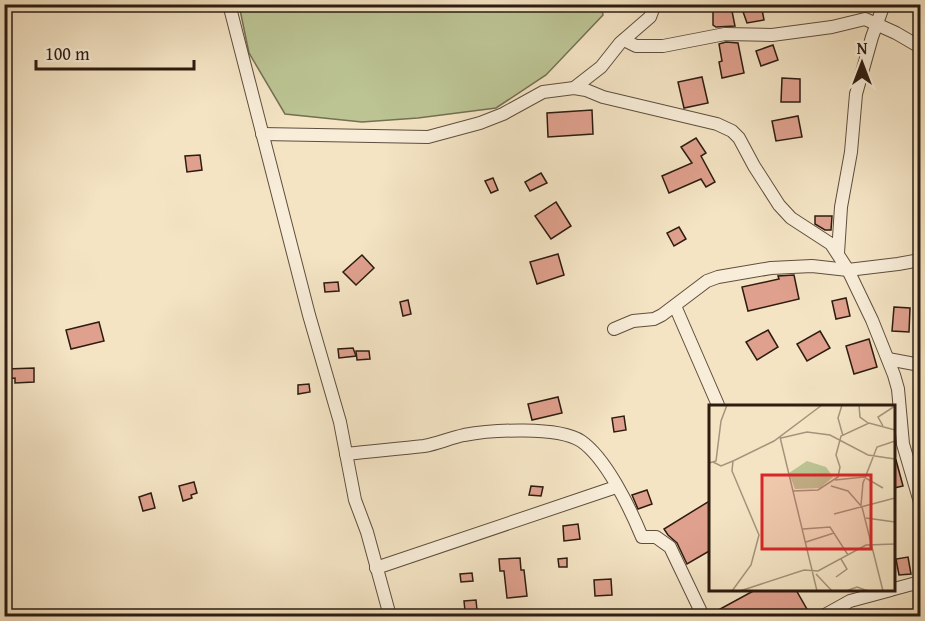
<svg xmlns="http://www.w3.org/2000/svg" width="925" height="621" viewBox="0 0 925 621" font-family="'Gentium Book Plus',serif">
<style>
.green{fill:#bcc494;stroke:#747052;stroke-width:1.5}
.building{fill:#dfa08d;stroke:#2d1c10;stroke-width:1.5}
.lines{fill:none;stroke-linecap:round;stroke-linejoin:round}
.minor-casing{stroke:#5f4e3d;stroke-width:14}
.minor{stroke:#f8edd9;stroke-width:12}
.inset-road{fill:none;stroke:#a4947c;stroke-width:1.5}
.view{fill:#d62828;fill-opacity:0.15;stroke:#d62828;stroke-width:3}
.inset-edge{fill:none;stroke:#2d1c10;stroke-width:3}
</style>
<rect width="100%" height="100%" fill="#f4e4c4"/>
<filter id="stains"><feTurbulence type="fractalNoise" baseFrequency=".00333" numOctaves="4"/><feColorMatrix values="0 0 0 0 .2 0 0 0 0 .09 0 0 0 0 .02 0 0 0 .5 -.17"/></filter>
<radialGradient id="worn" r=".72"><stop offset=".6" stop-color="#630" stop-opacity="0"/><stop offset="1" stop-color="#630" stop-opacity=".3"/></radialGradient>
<polygon class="green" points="601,4 603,15 546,75 496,108 418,118 362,122 285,114 249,53 239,5"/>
<g class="building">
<polygon points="747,4 761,4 764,20 747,23 741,6 747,6"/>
<polygon points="713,6 731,6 735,26 716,27 713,25"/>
<polygon points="726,42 738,43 744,73 722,78 719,62 722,61 719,44"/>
<polygon points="773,45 778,60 761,66 756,51"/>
<polygon points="702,77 708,103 684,108 678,82"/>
<polygon points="782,78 800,79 800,102 781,102"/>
<polygon points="592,110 593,134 548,137 547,113"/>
<polygon points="798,116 802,137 776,141 772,121"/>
<polygon points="696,138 706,153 701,156 715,182 706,187 701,179 669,193 662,176 692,163 681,147"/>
<polygon points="200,155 202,170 187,172 185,156"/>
<polygon points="541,173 547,183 530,191 525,182"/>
<polygon points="493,178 498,190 491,193 485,181"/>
<polygon points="556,202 571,226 551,239 535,216"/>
<polygon points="815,216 832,216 831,230 825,230 815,224"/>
<polygon points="679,227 686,239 674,246 667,233"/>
<polygon points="558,254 564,275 537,284 530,262"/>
<polygon points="362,255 374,268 356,285 343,272"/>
<polygon points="794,275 799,299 748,311 742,287 779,279 778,276"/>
<polygon points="338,282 339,291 325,292 324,283"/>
<polygon points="846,298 850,316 836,319 832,301"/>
<polygon points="408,300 411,314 403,316 400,302"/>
<polygon points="894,307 910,308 909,332 892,331"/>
<polygon points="99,322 104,341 71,349 66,330"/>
<polygon points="768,330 778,347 757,360 746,342"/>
<polygon points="820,331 830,348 807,361 797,344"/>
<polygon points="869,339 877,367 854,374 846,346"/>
<polygon points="353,348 356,356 339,358 338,349"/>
<polygon points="356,351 369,351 370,359 357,360"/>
<polygon points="34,368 34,382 15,383 15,378 7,379 6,369"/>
<polygon points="309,384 310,392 298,394 298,385"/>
<polygon points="558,397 562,413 532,420 528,404"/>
<polygon points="624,416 626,430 614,432 612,418"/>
<polygon points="896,460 903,486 894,488 894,461"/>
<polygon points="194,482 197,493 191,495 192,498 183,501 179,486"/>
<polygon points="531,486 543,487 541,496 529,495"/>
<polygon points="647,490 652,504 638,509 632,495"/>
<polygon points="151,493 155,508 143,511 139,497"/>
<polygon points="711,500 711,550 687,564 677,543 668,535 664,529"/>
<polygon points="578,524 580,539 564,541 563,526"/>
<polygon points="908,557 911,574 899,575 896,559"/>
<polygon points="520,558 521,570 524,570 527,596 507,598 504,571 500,571 499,559"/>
<polygon points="567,558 567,567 559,567 558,559"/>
<polygon points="472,573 473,581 461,582 460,574"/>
<polygon points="611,579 612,595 595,596 594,580"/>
<polygon points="755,590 796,590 808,611 798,616 711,616 711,614"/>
<polygon points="476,600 477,610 465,611 464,601"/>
</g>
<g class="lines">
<g class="minor-casing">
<g id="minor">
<polyline points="229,4 309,315 340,422 355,500 367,532 390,616"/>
<polyline points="624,40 636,46 663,46 725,34 772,35 832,27 865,19 896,33 920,47"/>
<polyline points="574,88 601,67 620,43 650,17 655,4"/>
<polyline points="262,134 428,137 480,123 503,114 543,92 574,88 586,90 603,97 717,124 732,131 739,138 754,166 779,205 791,218 831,244 848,270 872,320 894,375 898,389 903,444 920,502"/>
<polyline points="838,253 841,207 851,152 856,94 872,37 884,4"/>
<polyline points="675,306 718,405"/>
<polyline points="614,329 633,321 654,319 662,315 707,281 718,277 771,268 812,266 848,270 898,264 920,260"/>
<polyline points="888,359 920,365"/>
<path d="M346 454C372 451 398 449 424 446 437 444 450 438 464 435 491 430 558 426 581 441 606 458 630 508 642 537H656L670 547 703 616"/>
<polyline points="376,568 616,487"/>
<polyline points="894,589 920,582"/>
<polyline points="823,616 850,601 891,590"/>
</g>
</g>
<use href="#minor" class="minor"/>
</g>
<g transform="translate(709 405)">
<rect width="186" height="186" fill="#f4e4c4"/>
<path d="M98 56 117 62 124 72 111 83 86 84 80 68Z" fill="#bcc494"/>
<path class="inset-road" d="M133 0 129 13 134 31M150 0 151 12 159 18M174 21 169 12 186 1M71 32 108 186M72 33 98 27 121 30 159 50 186 54M4 57 12 61 24 56M0 58 7 56 12 16 18 0M126 75 155 72 174 83M122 81 139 86 153 102 174 186M84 86 109 85 129 72 131 62 127 50 132 31 160 18 186 25M152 100 154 78 168 42 186 36M125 109 186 93M157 113 186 117M94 124 121 122 139 150M97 137 125 128M107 169 123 186M127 172 138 164 132 154M23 186 42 160 50 130 23 66 24 56 65 36 113 0M31 186 95 165 109 166 157 140 186 139M137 186 148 182 159 186"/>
<path class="view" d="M53 70H162V144H53Z"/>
<rect width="186" height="186" class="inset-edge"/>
</g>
<rect width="925" height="621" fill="none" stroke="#f4e4c4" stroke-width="24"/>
<rect x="6" y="6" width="913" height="609" fill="none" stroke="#2d1c10" stroke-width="3"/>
<rect x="12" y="12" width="901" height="597" fill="none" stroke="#2d1c10" stroke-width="1.5"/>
<g transform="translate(862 63)" stroke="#f8edd9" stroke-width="4.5" paint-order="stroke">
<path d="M0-4.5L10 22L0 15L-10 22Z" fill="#2d1c10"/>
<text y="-9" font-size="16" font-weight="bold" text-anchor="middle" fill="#2d1c10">N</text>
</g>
<path d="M36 60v9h158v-9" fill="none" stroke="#2d1c10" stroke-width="3"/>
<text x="45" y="60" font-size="18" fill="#2d1c10" stroke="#f8edd9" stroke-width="4.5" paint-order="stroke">100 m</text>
<rect width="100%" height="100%" filter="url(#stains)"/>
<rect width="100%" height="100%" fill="url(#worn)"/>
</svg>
